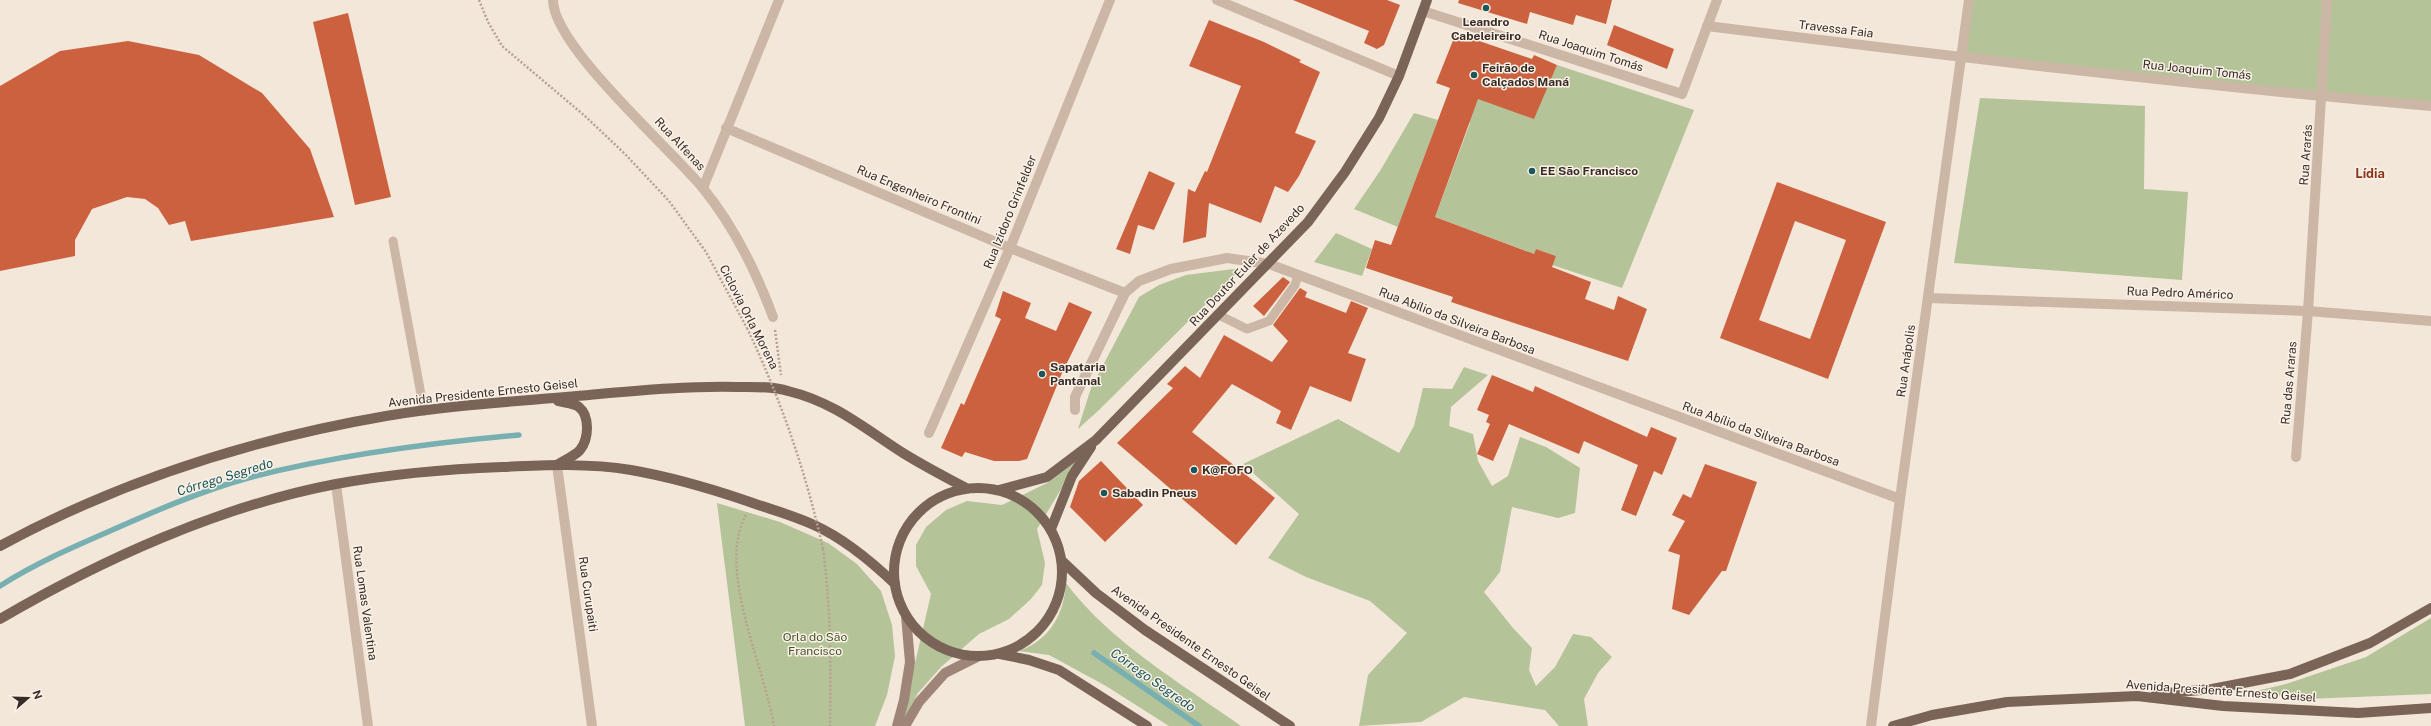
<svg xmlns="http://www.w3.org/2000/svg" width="2431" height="726" viewBox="0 0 2431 726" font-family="'Public Sans',sans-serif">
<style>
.green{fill:#b5c399}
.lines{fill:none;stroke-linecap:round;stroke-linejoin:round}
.stream{stroke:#78afb1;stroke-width:5.5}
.building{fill:#cc613f;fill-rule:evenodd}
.path{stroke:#b7a190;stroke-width:2.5;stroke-dasharray:2 2;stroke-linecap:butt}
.lane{stroke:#ccb7a6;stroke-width:9}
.street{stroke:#ccb7a6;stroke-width:10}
.secondary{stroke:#9f8577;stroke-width:10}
.primary{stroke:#7a6357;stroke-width:10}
.path-bridge{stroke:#b7a190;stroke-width:2.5;stroke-dasharray:2 2;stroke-linecap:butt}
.poi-dot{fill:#1a575b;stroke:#faf1e7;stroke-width:1.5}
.labels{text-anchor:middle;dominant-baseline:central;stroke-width:3;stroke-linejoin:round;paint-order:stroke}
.poi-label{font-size:12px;font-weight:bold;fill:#372c27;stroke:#faf1e7;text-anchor:start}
.street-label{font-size:12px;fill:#372c27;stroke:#faf1e7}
.park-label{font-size:12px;fill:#46572a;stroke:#faf1e7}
.neighbourhood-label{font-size:13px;font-weight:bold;fill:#8a361c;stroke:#faf1e7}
.water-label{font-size:13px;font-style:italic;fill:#1a575b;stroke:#faf1e7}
</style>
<rect width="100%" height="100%" fill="#f3e7da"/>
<g class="green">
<polygon points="1969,0 2431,0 2431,106 1961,58"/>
<polygon points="1557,65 1694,110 1622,288 1552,265 1556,256 1536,249 1532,260 1527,251 1435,217 1470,123 1447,114 1457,90 1532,118"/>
<polygon points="1980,98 2145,106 2144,189 2188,192 2182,280 1954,263"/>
<polygon points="1414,113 1438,120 1398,227 1354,209 1380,171"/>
<polygon points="1336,233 1372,249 1362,276 1314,262"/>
<polygon points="1242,268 1099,410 1078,429 1091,388 1139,297 1159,285 1186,275"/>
<polygon points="1464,367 1488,375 1451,407 1449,426 1473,434 1478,461 1492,486 1508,476 1520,437 1546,447 1580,468 1575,513 1558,518 1512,507 1500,572 1484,592 1513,628 1532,648 1529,670 1536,686 1555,667 1573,634 1591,637 1612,657 1598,673 1584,699 1588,726 1559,726 1545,710 1464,697 1421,722 1359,726 1368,675 1407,633 1370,601 1306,577 1268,558 1299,514 1243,464 1338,419 1399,453 1414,426 1423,388 1452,389"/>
<polygon points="1080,458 1037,529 1045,563 1042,585 1031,599 1009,619 979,634 941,667 918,693 901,724 931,594 916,566 916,545 926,527 946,510 967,501 1002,505 1049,482"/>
<polygon points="717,503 780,522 828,543 857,564 881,591 892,625 895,656 887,695 875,726 745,726"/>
<path d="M1066 583C1109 641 1182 684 1241 726H1169L1106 686 1049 655 1019 651C1050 640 1064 614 1066 583Z"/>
<polygon points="2431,618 2431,694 2306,699 2252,692 2286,684 2366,657"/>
</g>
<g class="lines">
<g class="stream">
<path d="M0 586C34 564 73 547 110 531 155 511 201 491 248 478 336 455 429 443 519 435"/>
<polyline points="1094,653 1199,726"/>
</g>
</g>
<g class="building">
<polygon points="1293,0 1387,0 1400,5 1384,45 1377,49 1364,43 1369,31"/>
<polygon points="1459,0 1612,0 1606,24 1576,15 1573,25 1530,12 1527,24 1458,3"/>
<polygon points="348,13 391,197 355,205 313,22"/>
<polygon points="1209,20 1264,42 1301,60 1299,62 1320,72 1295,133 1316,141 1299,176 1288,192 1275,186 1261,223 1209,203 1206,237 1183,243 1188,189 1195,192 1205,171 1207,172 1241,86 1189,66"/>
<polygon points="1614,25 1674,49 1667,69 1607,45"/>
<polygon points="1456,33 1532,59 1534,55 1557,65 1534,119 1478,99 1435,217 1534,254 1536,249 1556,256 1552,267 1591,282 1585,299 1614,310 1618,296 1647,309 1628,361 1451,302 1453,297 1366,268 1375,240 1391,245 1450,88 1436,83"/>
<polygon points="128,41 199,55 262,93 310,149 334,217 191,241 185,221 169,225 158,208 145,199 127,197 92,209 75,240 75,256 0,271 0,86 60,51"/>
<polygon points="1149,171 1175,183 1154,230 1138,225 1130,254 1116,249"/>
<path d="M1777 182 1886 222 1828 379 1720 338ZM1795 221 1846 240 1810 339 1759 320Z"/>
<polygon points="1283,277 1290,282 1264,316 1253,306"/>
<polygon points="1300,288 1307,292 1305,297 1346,313 1351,301 1368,308 1348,353 1366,359 1351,402 1310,386 1291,430 1276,423 1281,411 1232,384 1192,432 1275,498 1236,545 1117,443 1173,388 1167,384 1185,366 1200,378 1224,335 1272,362 1288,341 1273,325"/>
<polygon points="1003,291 1031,303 1025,318 1056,331 1069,302 1092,312 1062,373 1027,459 1019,461 994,461 965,452 962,457 941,448 961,403 964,405 1001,319 995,316"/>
<polygon points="1492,375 1533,392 1535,386 1647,437 1651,427 1677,438 1662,475 1654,471 1636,516 1621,510 1638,465 1584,441 1579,454 1509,424 1493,461 1477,454 1490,424 1486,422 1489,415 1477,410"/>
<polygon points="1101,461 1143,505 1105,542 1070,507 1079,481"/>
<polygon points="1705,464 1757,482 1726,571 1722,571 1689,615 1672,609 1680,555 1668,551 1685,521 1672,515 1683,494 1691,498"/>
</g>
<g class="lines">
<g class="path">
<polyline points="479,0 488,22 502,46 585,116 625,154 669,201 706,252 747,328"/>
<polyline points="775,330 781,375"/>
<path d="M746 515C716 569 765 668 774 726"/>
<path d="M823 549C831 608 831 667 830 726"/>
</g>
<g class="lane">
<polyline points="393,241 424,411"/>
<polyline points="1219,315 1247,329 1269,321 1295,285 1298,275"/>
</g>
<g class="street">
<path d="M553 0C553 46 670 148 702 187 734 226 756 271 773 317"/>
<polyline points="1217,0 1399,76"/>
<polyline points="1423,11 1682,94 1717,0"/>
<path d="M1707 26C1948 56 2189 85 2431 106"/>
<polyline points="726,128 1010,248 1125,293"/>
<polyline points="703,188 779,0"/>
<polyline points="1928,298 2308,311 2431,321"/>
<polyline points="1075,410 1075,397 1125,293 1139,281 1171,269 1227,258 1269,264 1900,499"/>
<polyline points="929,433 1010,248 1110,0"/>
<polyline points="2296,457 2308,311 2327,0"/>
<polyline points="557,465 592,726"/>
<polyline points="336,484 368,726"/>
<polyline points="1871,726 1900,499 1969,0"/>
</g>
<g class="secondary">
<polyline points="897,726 904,700 910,662 906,616"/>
<polyline points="905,726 919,702 945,673 977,657"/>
</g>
<g class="primary">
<path d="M557 465C564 460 575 456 580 450 589 439 590 416 579 407 573 403 564 403 558 401"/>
<circle cx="978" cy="572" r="84"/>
<polyline points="999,490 1047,477 1096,440 1308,222 1345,172 1379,118 1399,76 1427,0"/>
<polyline points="1051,529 1072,476 1091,447"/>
<path d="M0 546C120 481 252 439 386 416 456 404 528 401 599 394 645 390 690 386 737 387 753 387 772 386 788 391 834 402 864 428 903 453 924 466 945 477 966 488"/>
<polyline points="1062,561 1096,593 1145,630 1290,726"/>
<path d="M0 619C101 560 220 506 336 484 391 474 447 469 502 467 545 465 589 463 631 470 671 477 709 488 747 501 769 509 793 515 814 525 845 539 871 561 895 584"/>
<polyline points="1000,654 1029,660 1059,670 1147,726"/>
<polyline points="2156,694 2212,689 2290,674 2370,643 2431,608"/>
<polyline points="1893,726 1932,715 2007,702 2137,696 2223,706 2358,713 2431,708"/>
</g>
<path class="path-bridge" d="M747 328C781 400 806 472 823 549"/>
</g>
<g class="poi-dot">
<circle cx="1486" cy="8" r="4"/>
<circle cx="1474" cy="75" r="4"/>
<circle cx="1532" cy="171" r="4"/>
<circle cx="1042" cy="374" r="4"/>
<circle cx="1194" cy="470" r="4"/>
<circle cx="1104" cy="493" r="4"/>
</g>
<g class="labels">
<g class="poi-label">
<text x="1486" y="22" text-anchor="middle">Leandro<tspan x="1486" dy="14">Cabeleireiro</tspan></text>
<text x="1482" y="68">Feirão de<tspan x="1482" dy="14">Calçados Maná</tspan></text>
<text x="1540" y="171">EE São Francisco</text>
<text x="1050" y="367">Sapataria<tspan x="1050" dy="14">Pantanal</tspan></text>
<text x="1202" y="470">K@FOFO</text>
<text x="1112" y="493">Sabadin Pneus</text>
</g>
<g class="street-label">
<text transform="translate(1836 29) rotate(7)">Travessa Faia</text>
<text transform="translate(1591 51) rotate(18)">Rua Joaquim Tomás</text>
<text transform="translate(2197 70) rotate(6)">Rua Joaquim Tomás</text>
<text transform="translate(680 144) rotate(47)">Rua Alfenas</text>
<text transform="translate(2306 155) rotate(-86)">Rua Ararás</text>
<text transform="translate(919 195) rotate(23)">Rua Engenheiro Frontini</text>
<text transform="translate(1010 212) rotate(-68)">Rua Izidoro Grinfelder</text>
<text transform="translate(1247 265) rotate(-47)">Rua Doutor Euler de Azevedo</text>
<text transform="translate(2180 293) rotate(2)">Rua Pedro Américo</text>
<text transform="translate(749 317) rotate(63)">Ciclovia Orla Morena</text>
<text transform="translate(1457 321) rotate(21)">Rua Abílio da Silveira Barbosa</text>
<text transform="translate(1906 361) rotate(-82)">Rua Anápolis</text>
<text transform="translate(2289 383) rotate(-85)">Rua das Araras</text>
<text transform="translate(483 393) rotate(-6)">Avenida Presidente Ernesto Geisel</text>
<text transform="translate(1761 434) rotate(20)">Rua Abílio da Silveira Barbosa</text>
<text transform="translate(588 594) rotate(82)">Rua Curupaiti</text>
<text transform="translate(365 603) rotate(82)">Rua Lomas Valentina</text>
<text transform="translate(1191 643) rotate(35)">Avenida Presidente Ernesto Geisel</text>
<text transform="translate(2221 691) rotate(4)">Avenida Presidente Ernesto Geisel</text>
</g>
<g class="park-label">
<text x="815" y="637">Orla do São<tspan x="815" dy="14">Francisco</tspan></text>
</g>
<g class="neighbourhood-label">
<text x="2370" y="173">Lídia</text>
</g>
<g class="water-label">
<text transform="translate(225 477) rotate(-17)">Córrego Segredo</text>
<text transform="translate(1153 680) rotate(35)">Córrego Segredo</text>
</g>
</g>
<g transform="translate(28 698) rotate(70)" stroke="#faf1e7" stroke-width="3" paint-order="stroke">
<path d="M0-3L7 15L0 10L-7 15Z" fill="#372c27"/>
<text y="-6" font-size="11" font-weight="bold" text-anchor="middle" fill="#372c27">N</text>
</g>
</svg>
